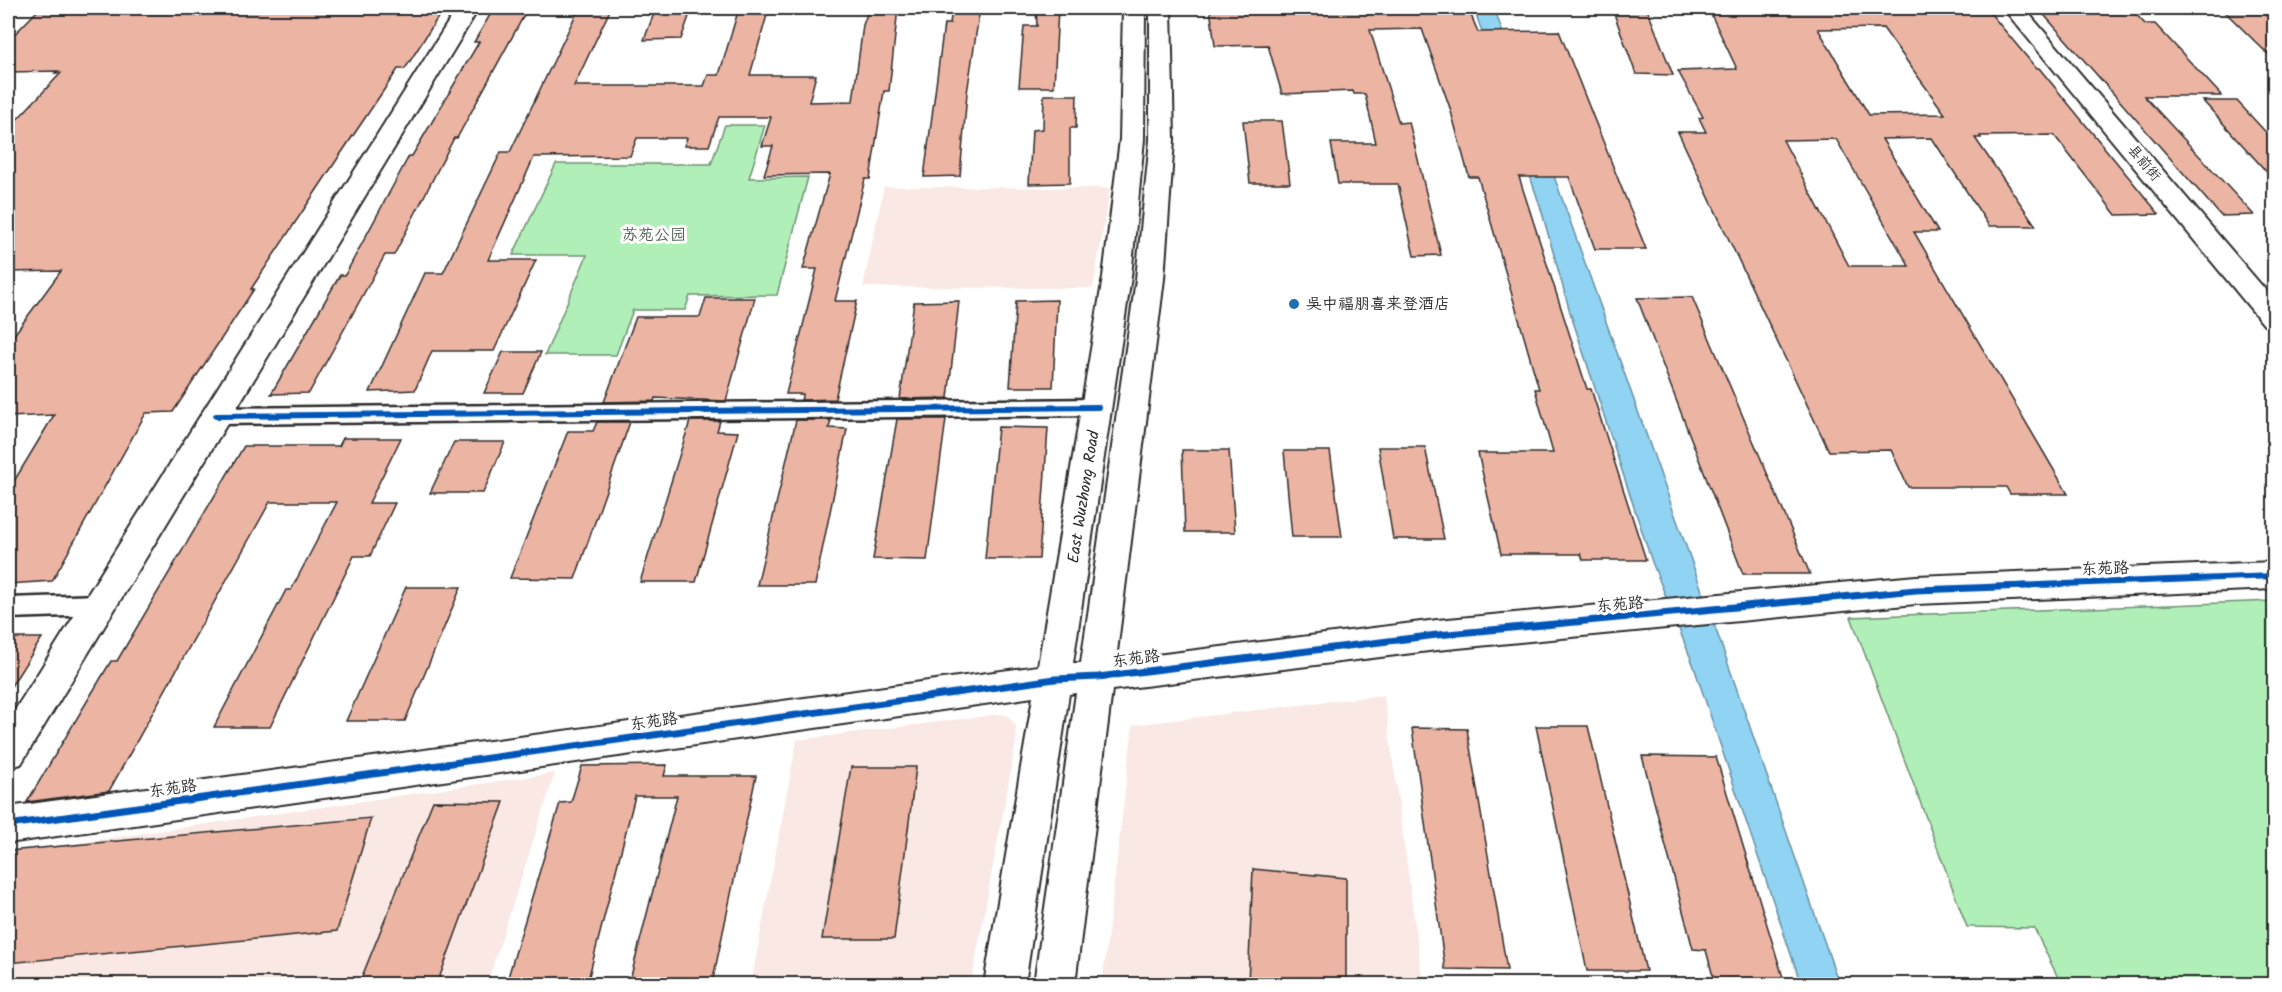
<svg xmlns="http://www.w3.org/2000/svg" width="2282" height="992" viewBox="0 0 2282 992" font-family="Kalam,'LXGW WenKai TC',sans-serif">
<style>
.built{fill:#f9e8e3}
.green{fill:#b0f0b8;stroke:#6e8e72;stroke-width:1.5}
.water{fill:#90d3f2;stroke:#6890a2;stroke-width:1.5}
.building{fill:#ecb4a3;stroke:#2b2b2b;stroke-width:1.5;fill-rule:evenodd}
.lines{fill:none;stroke-linecap:round;stroke-linejoin:round}
.street-casing{stroke:#2b2b2b;stroke-width:5}
.secondary-casing{stroke:#2b2b2b;stroke-width:4}
.street{fill:#fff;fill-rule:evenodd}
.secondary{fill:#fff;fill-rule:evenodd}
.cycleway-far1-casing{stroke:#fff;stroke-width:10}
.cycleway-casing{stroke:#fff;stroke-width:10}
.cycleway-far1{stroke:#0057b8;stroke-width:6}
.cycleway{stroke:#0057b8;stroke-width:7}
.poi-dot{fill:#1f6fb2;stroke:#fff;stroke-width:2}
.labels{text-anchor:middle;dominant-baseline:central;stroke-width:6;stroke-linejoin:round;paint-order:stroke}
.far-street-label{font-size:14px;fill:#2b2b2b;stroke:#fff}
.park-label{font-size:16px;fill:#4c5c4e;stroke:#fff}
.poi-label{font-size:16px;fill:#2b2b2b;stroke:#fff;text-anchor:start}
.street-label{font-size:16px;fill:#2b2b2b;stroke:#fff}
</style>
<rect width="100%" height="100%" fill="#fff"/>
<filter id="ink" filterUnits="userSpaceOnUse"><feTurbulence type="fractalNoise" baseFrequency=".0167" numOctaves="2"/><feDisplacementMap in="SourceGraphic" scale="12" xChannelSelector="R" yChannelSelector="G"/><feConvolveMatrix kernelMatrix="1 2 1 2 8 2 1 2 1" color-interpolation-filters="sRGB"/></filter>
<g filter="url(#ink)">
<g class="built">
<polygon points="884,187 1110,188 1093,288 863,287"/>
<polygon points="1384,695 1423,984 1102,984 1133,725"/>
<polygon points="1001,714 1008,716 1016,726 1016,742 971,984 751,984 797,740"/>
<polygon points="555,773 487,984 8,984 8,853"/>
</g>
<g class="green">
<polygon points="725,125 765,125 749,178 808,177 777,295 690,296 685,310 633,310 616,355 545,355 587,255 513,255 556,164 711,164"/>
<polygon points="2274,601 2274,984 2061,984 2034,928 1967,927 1851,617"/>
</g>
<polygon class="water" points="1474,8 1494,8 1726,658 1839,984 1801,984 1693,664 1652,562 1570,312 1541,209"/>
<g class="building">
<polygon points="40,8 444,8 405,69 398,69 340,155 251,289 254,289 173,412 146,413 52,581 8,584 8,491 54,415 8,417 8,343 61,271 8,272 8,129 61,73 55,73 58,71 8,72 8,41"/>
<polygon points="494,8 528,8 457,138 454,138 394,255 385,255 309,393 271,394 340,275 345,275 409,156 412,156 479,42 474,42"/>
<polygon points="579,8 611,8 574,86 704,86 708,75 719,75 739,8 769,8 750,75 816,75 809,102 853,101 863,25 869,8 898,8 889,91 884,91 870,179 865,179 835,301 857,301 835,399 801,400 803,394 786,394 817,269 803,269 830,174 764,175 773,146 762,146 771,117 719,117 709,146 684,146 687,138 637,138 630,156 534,157 488,260 536,260 494,351 432,351 415,390 370,392 425,273 443,273 501,152 510,152"/>
<polygon points="656,8 692,8 681,39 644,40"/>
<polygon points="952,8 980,8 967,93 960,176 924,177 944,24 950,24"/>
<polygon points="1036,8 1058,8 1054,87 1019,87 1024,26 1037,26"/>
<polygon points="1210,8 1468,8 1478,32 1559,31 1646,249 1595,249 1569,177 1519,177 1587,389 1591,389 1646,560 1583,560 1581,554 1501,554 1478,453 1553,453 1535,389 1539,389 1478,177 1469,177 1450,108 1422,29 1370,30 1399,123 1409,122 1441,255 1414,256 1398,184 1338,184 1331,143 1376,143 1365,94 1354,94 1353,91 1282,94 1268,45 1215,46"/>
<polygon points="1612,8 1647,9 1673,75 1636,74"/>
<path d="M1708 8H1986L2036 68H2039L2159 214 2116 215 2054 135 1980 136 1981 138H1975L2036 226H1989L1932 138 1882 139 1938 232H1914L2068 494H2010L2006 487H1908L1891 450 1829 451 1678 132H1706L1699 118 1703 117 1678 71 1737 69ZM1883 28 1945 114 1869 115 1818 29ZM1836 139 1909 266H1849L1783 140Z"/>
<polygon points="2038,8 2130,8 2145,24 2155,24 2222,96 2144,96 2254,215 2221,216"/>
<polygon points="2221,8 2258,8 2274,23 2274,60"/>
<polygon points="1044,95 1077,95 1076,128 1070,128 1070,183 1029,184 1032,130 1043,129"/>
<polygon points="2203,101 2237,101 2274,141 2274,180"/>
<polygon points="1243,121 1282,121 1290,183 1250,183"/>
<polygon points="1692,297 1810,574 1743,574 1637,298"/>
<polygon points="706,298 755,298 726,401 655,398 654,401 604,402 636,317 700,317"/>
<polygon points="1057,300 1053,387 1010,387 1016,301"/>
<polygon points="959,301 948,398 900,399 914,302"/>
<polygon points="503,352 541,352 523,393 484,393"/>
<polygon points="897,419 946,419 927,560 873,559"/>
<polygon points="796,420 831,420 829,428 847,429 815,585 757,585"/>
<polygon points="690,421 720,421 717,431 738,432 696,582 640,582"/>
<polygon points="597,422 630,422 575,579 510,578 568,431 593,431"/>
<polygon points="998,427 1048,428 1039,559 985,559"/>
<polygon points="343,438 401,438 369,503 395,503 370,556 354,556 270,727 214,727 286,590 291,590 337,502 270,502 109,791 27,802 111,661 117,661 244,446 339,446"/>
<polygon points="454,442 505,442 483,493 430,493"/>
<polygon points="1378,447 1425,447 1444,539 1393,539"/>
<polygon points="1182,450 1229,450 1235,532 1185,532"/>
<polygon points="1284,451 1330,451 1342,537 1292,537"/>
<polygon points="406,587 461,587 405,721 346,721"/>
<polygon points="8,638 42,638 8,691"/>
<polygon points="1536,726 1588,726 1646,971 1587,971"/>
<polygon points="1412,728 1467,729 1507,970 1445,969"/>
<polygon points="1642,756 1716,757 1785,984 1715,984 1706,950 1693,949"/>
<polygon points="667,765 664,776 756,776 712,984 629,984 677,796 635,796 587,984 506,984 560,803 571,802 582,766"/>
<polygon points="851,767 916,767 894,939 822,939"/>
<polygon points="433,801 504,802 437,984 359,984"/>
<polygon points="371,818 337,931 8,963 8,851"/>
<polygon points="1253,869 1346,878 1346,984 1248,984"/>
</g>
<g class="lines">
<g class="street-casing">
<g id="street">
<polygon points="1098,399 1105,402 1109,407 1105,412 1098,415 216,424 208,422 205,416 208,410 216,408"/>
<polygon points="99,595 108,598 111,605 108,612 99,615 8,618 8,598"/>
</g>
</g>
<g class="secondary-casing">
<g id="secondary">
<polygon points="457,8 479,8 21,764 8,768 8,721"/>
<polygon points="1123,8 1145,8 1144,139 1131,277 1073,663 1081,663 1136,279 1150,140 1150,8 1171,8 1174,140 1164,279 1116,660 1437,620 1916,576 2274,562 2274,589 1916,604 1437,650 1112,690 1075,984 1034,984 1076,693 1069,694 1025,984 984,984 1033,697 8,843 8,807 1038,666 1103,277 1120,139"/>
<polygon points="2003,8 2024,8 2274,300 2274,327 2264,325"/>
</g>
</g>
<use href="#street" class="street"/>
<use href="#secondary" class="secondary"/>
<g class="cycleway-far1-casing">
<g id="cycleway-far1">
<polyline points="216,416 1098,407"/>
<polyline points="1989,587 2274,576"/>
</g>
</g>
<g class="cycleway-casing">
<polyline id="cycleway" points="8,825 1055,679 1098,677 1437,635 1916,590 2028,586"/>
</g>
<use href="#cycleway-far1" class="cycleway-far1"/>
<use href="#cycleway" class="cycleway"/>
</g>
</g>
<circle class="poi-dot" cx="1294" cy="304" r="6"/>
<g class="labels">
<g class="far-street-label">
<text transform="translate(2144 163) rotate(50)">县前街</text>
</g>
<g class="park-label">
<text x="654" y="235">苏苑公园</text>
</g>
<g class="poi-label">
<text x="1306" y="304">吴中福朋喜来登酒店</text>
</g>
<g class="street-label">
<text transform="translate(1084 497) rotate(-81)">East Wuzhong Road</text>
<text transform="translate(2105 569) rotate(-2)">东苑路</text>
<text transform="translate(1620 605) rotate(-5)">东苑路</text>
<text transform="translate(1136 659) rotate(-7)">东苑路</text>
<text transform="translate(654 722) rotate(-8)">东苑路</text>
<text transform="translate(173 789) rotate(-8)">东苑路</text>
</g>
</g>
<rect width="2282" height="992" fill="none" stroke="#fff" stroke-width="30"/>
<rect x="15" y="15" width="2252" height="962" fill="none" stroke="#2b2b2b" stroke-width="2" filter="url(#ink)"/>
</svg>
